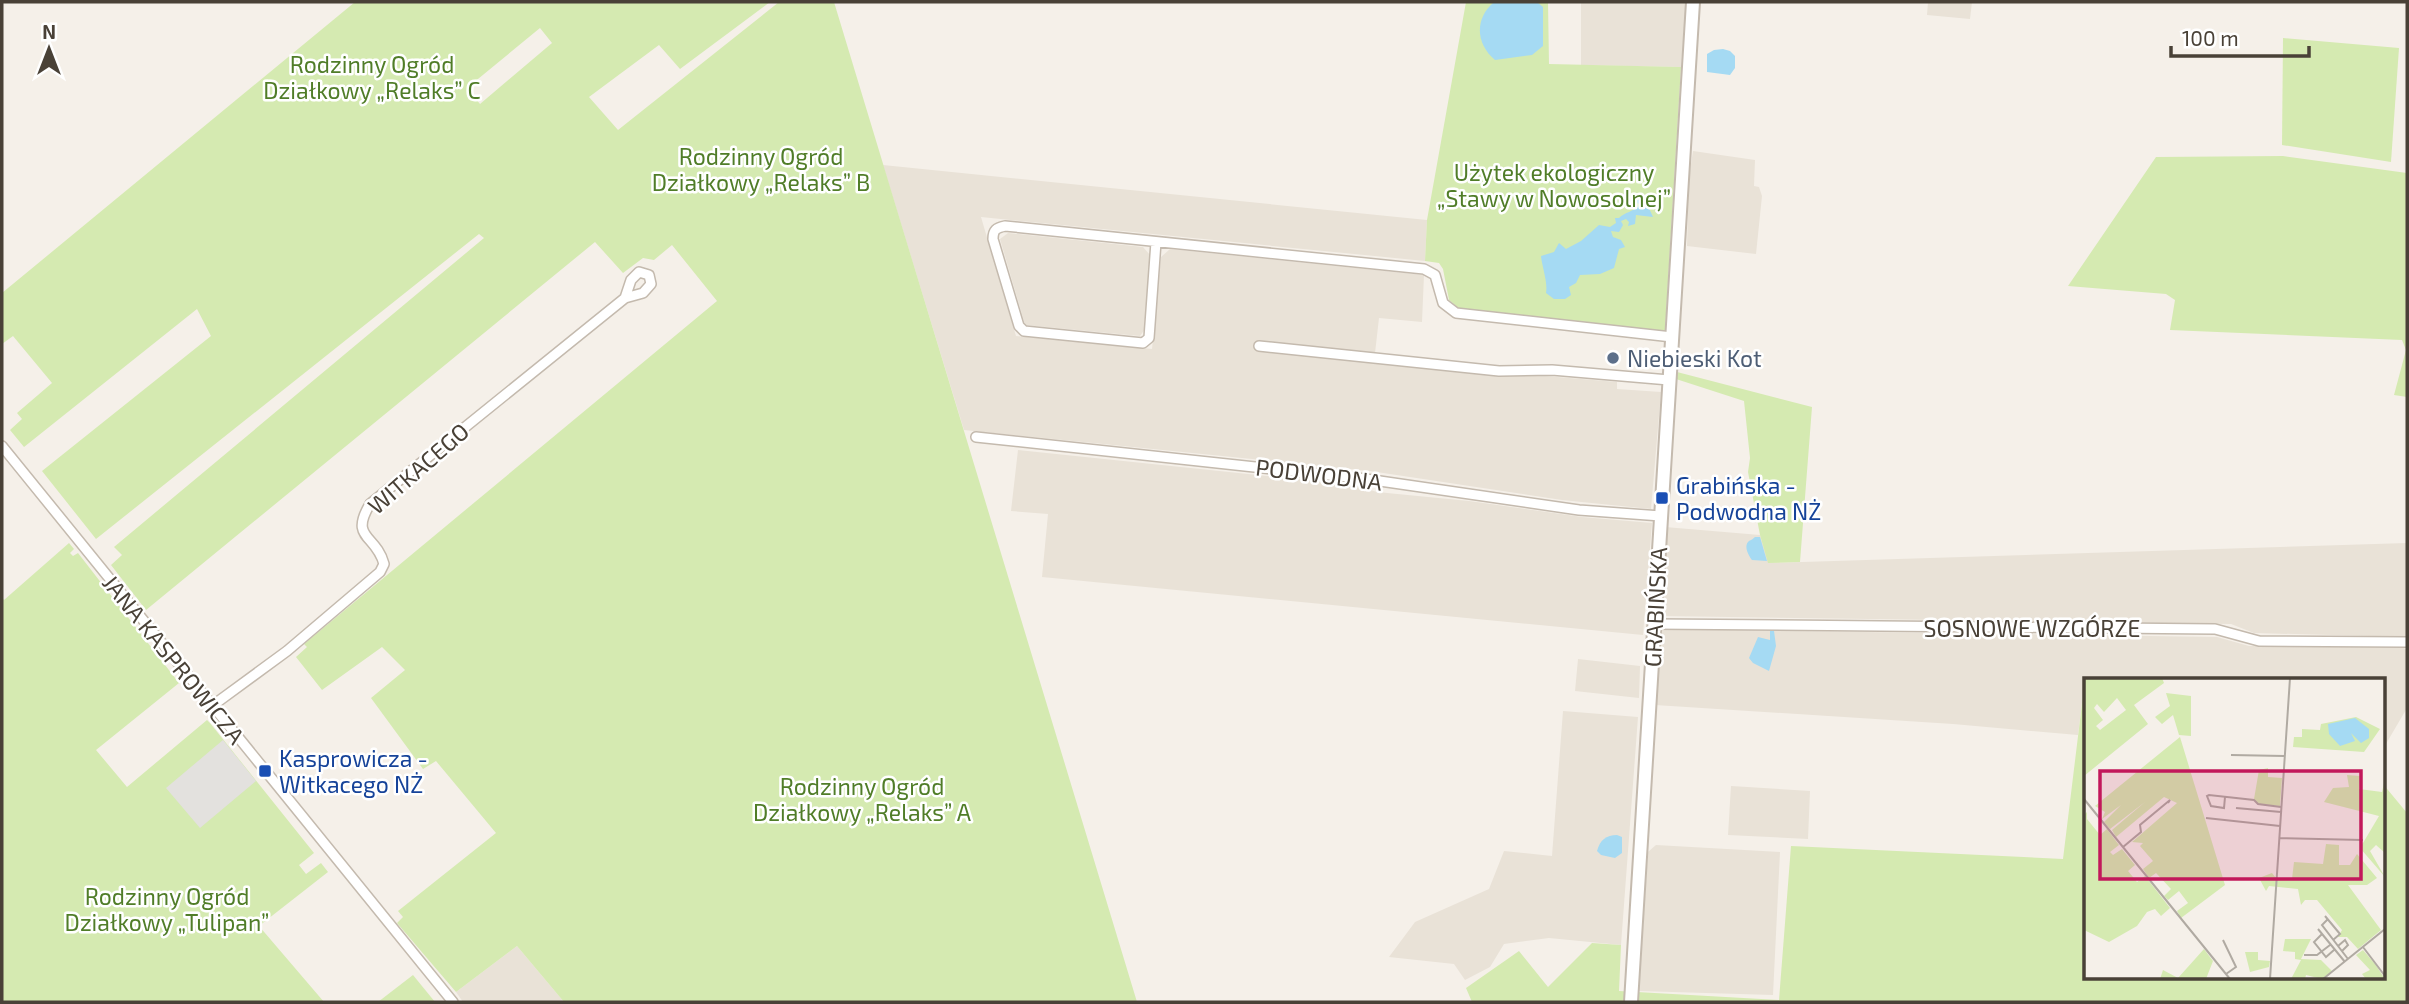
<svg xmlns="http://www.w3.org/2000/svg" width="2409" height="1004" viewBox="0 0 2409 1004" font-family="'Exo 2',sans-serif">
<style>
.residential{fill:#e9e2d7}
.green{fill:#d5eab1;fill-rule:evenodd}
.parking{fill:#e3e1de}
.water{fill:#a5daf3}
.lines{fill:none;stroke-linecap:round;stroke-linejoin:round}
.minor-casing{stroke:#c4baae;stroke-width:12}
.tertiary-casing{stroke:#c4baae;stroke-width:16}
.minor{stroke:#fff;stroke-width:9}
.tertiary{stroke:#fff;stroke-width:12}
.service-dot{fill:#5c6f8a;stroke:#fff;stroke-width:2.5}
.transit-dot{fill:#1a4fb4;stroke:#fff;stroke-width:2.5}
.labels{text-anchor:middle;dominant-baseline:central;stroke-width:5;stroke-linejoin:round;paint-order:stroke}
.park-label{font-size:23px;fill:#507d28;stroke:#fff}
.service-label{font-size:23px;fill:#4e5e75;stroke:#fff;text-anchor:start}
.street-label{font-size:23px;fill:#494137;stroke:#fff}
.transit-label{font-size:23px;fill:#164399;stroke:#fff;text-anchor:start}
.inset-road{fill:none;stroke:#b0aaa2;stroke-width:2}
.view{fill:#c2185b;fill-opacity:0.15;stroke:#c2185b;stroke-width:3.5}
.inset-edge{fill:none;stroke:#494137;stroke-width:3.5}
</style>
<rect width="100%" height="100%" fill="#f5f0e9"/>
<g class="residential">
<polygon points="1581,2 1686,2 1681,67 1581,65"/>
<polygon points="1928,2 1972,2 1970,19 1927,15"/>
<polygon points="1693,151 1755,160 1754,186 1759,187 1762,196 1756,254 1687,246 1689,178"/>
<polygon points="883,165 1427,220 1425,261 981,217 1016,336 1152,349 1161,257 1170,249 1424,275 1422,322 1379,318 1374,362 1617,382 1617,389 1661,392 1651,509 1562,500 1370,471 964,430"/>
<polygon points="1008,233 1143,247 1150,255 1145,329 1140,336 1025,325 1000,239"/>
<polygon points="1018,450 1354,485 1377,492 1469,501 1582,517 1652,523 1643,635 1042,577 1048,514 1011,511"/>
<polygon points="1665,527 1760,535 1769,563 2407,543 2407,637 2254,633 2231,624 1662,616"/>
<polygon points="1659,629 2217,637 2249,646 2400,646 2407,650 2407,708 2383,749 2383,680 2085,679 2078,735 1953,724 1655,705"/>
<polygon points="1578,659 1640,666 1639,698 1575,691"/>
<polygon points="1563,711 1638,717 1621,945 1549,938 1504,944 1490,967 1465,980 1454,964 1389,957 1415,922 1489,889 1504,851 1552,856"/>
<polygon points="1731,786 1810,791 1808,839 1728,835"/>
<polygon points="1656,845 1780,852 1773,995 1639,991 1648,852"/>
<polygon points="517,946 564,1002 463,1002 456,992"/>
</g>
<g class="green">
<path d="M355 2H770L680 69 659 45 589 97 618 130 779 2H834L1137 1002H564L517 946 456 992 397 923 403 917 398 911 496 833 436 761 423 769 371 698 405 670 382 647 322 690 296 657 307 647 304 644 717 301 672 245 654 260 643 258 623 273 595 242 146 610 111 565 122 555 114 547 484 238 479 234 96 539 42 471 211 336 197 309 24 447 10 430 22 419 17 413 52 383 13 336 2 344V293ZM540 28 552 43 480 104 467 88Z"/>
<polygon points="1466,2 1548,2 1549,64 1681,67 1665,331 1461,310 1449,300 1443,269 1439,263 1425,261 1427,220"/>
<polygon points="2283,38 2399,48 2391,162 2282,145"/>
<polygon points="2283,156 2407,173 2407,397 2394,395 2406,350 2402,340 2170,330 2175,300 2166,294 2068,286 2156,157"/>
<polygon points="1677,372 1812,407 1800,562 1768,563 1760,535 1748,472 1750,458 1744,401 1676,379"/>
<polygon points="69,543 74,549 70,553 73,556 78,553 179,683 96,750 127,787 207,720 210,723 314,853 299,865 306,874 321,863 328,872 259,926 324,1002 2,1002 2,598 4,600"/>
<polygon points="2170,678 2180,680 2085,680 2085,978 2383,978 2383,784 2407,813 2407,1002 1472,1002 1466,988 1519,951 1548,987 1592,943 1621,945 1619,991 1779,1000 1791,846 2063,859 2085,679"/>
<polygon points="413,975 435,1002 378,1002"/>
</g>
<polygon class="parking" points="223,740 256,781 200,828 166,788"/>
<g class="water">
<path d="M1494 2H1537L1543 7V46L1532 55 1495 60C1476 44 1474 19 1494 2Z"/>
<polygon points="1723,49 1730,51 1735,56 1735,68 1730,75 1707,72 1707,54 1714,50"/>
<path d="M1638 197 1647 204 1653 217 1636 215 1635 224 1628 226 1629 222 1626 219 1621 221 1623 225 1619 232 1611 231 1613 237 1621 240 1625 247 1619 249 1614 268 1600 274 1580 275 1576 283 1569 287 1571 295 1565 299H1554L1546 293C1548 282 1542 267 1541 256L1554 252 1559 243 1566 249 1581 241 1599 225 1610 227 1616 223 1615 218H1619C1625 212 1633 212 1640 205L1635 201Z"/>
<path d="M1755 537H1760L1767 561 1752 560C1749 556 1743 546 1749 541 1751 540 1753 539 1755 537Z"/>
<polygon points="1770,631 1774,631 1776,646 1769,671 1753,663 1749,658 1758,637 1770,640"/>
<path d="M1617 835 1622 837V853L1615 858 1601 855 1597 851C1600 840 1606 835 1617 835Z"/>
</g>
<g class="lines">
<g class="minor-casing">
<g id="minor">
<path d="M1156 242 1149 338 1143 343 1024 331 1019 326 993 239C993 230 996 228 1005 226L1424 269 1435 275 1443 303 1456 313 1672 337"/>
<polyline points="1259,346 1499,371 1552,370 1669,380"/>
<polyline points="976,437 1366,479 1579,510 1661,516"/>
<polyline points="2,446 453,1002"/>
<polyline points="1654,624 2215,629 2259,641 2407,642"/>
<path d="M212 706 287 651 380 572 384 564C376 534 349 539 370 504L625 298 631 280 639 272 649 275 651 284 643 293 625 298"/>
</g>
</g>
<g class="tertiary-casing">
<polyline id="tertiary" points="1631,1002 1693,2"/>
</g>
<use href="#minor" class="minor"/>
<use href="#tertiary" class="tertiary"/>
</g>
<circle class="service-dot" cx="1613" cy="358" r="7"/>
<g class="transit-dot">
<rect x="1655" y="491" width="14" height="14" rx="3.5"/>
<rect x="258" y="764" width="14" height="14" rx="3.5"/>
</g>
<g class="labels">
<g class="park-label">
<text x="372" y="64">Rodzinny Ogród<tspan x="372" dy="26">Działkowy „Relaks” C</tspan></text>
<text x="761" y="156">Rodzinny Ogród<tspan x="761" dy="26">Działkowy „Relaks” B</tspan></text>
<text x="1554" y="172">Użytek ekologiczny<tspan x="1554" dy="26">„Stawy w Nowosolnej”</tspan></text>
<text x="862" y="786">Rodzinny Ogród<tspan x="862" dy="26">Działkowy „Relaks” A</tspan></text>
<text x="167" y="896">Rodzinny Ogród<tspan x="167" dy="26">Działkowy „Tulipan”</tspan></text>
</g>
<g class="service-label">
<text x="1627" y="358">Niebieski Kot</text>
</g>
<g class="street-label">
<text transform="translate(418 468) rotate(-41)">WITKACEGO</text>
<text transform="translate(1319 474) rotate(7)">PODWODNA</text>
<text transform="translate(1655 607) rotate(-87)">GRABIŃSKA</text>
<text x="2032" y="628">SOSNOWE WZGÓRZE</text>
<text transform="translate(174 659) rotate(51)">JANA KASPROWICZA</text>
</g>
<g class="transit-label">
<text x="1676" y="485">Grabińska -<tspan x="1676" dy="26">Podwodna NŻ</tspan></text>
<text x="279" y="758">Kasprowicza -<tspan x="279" dy="26">Witkacego NŻ</tspan></text>
</g>
</g>
<g transform="translate(2084 678)">
<rect width="301" height="301" fill="#f5f0e9"/>
<path d="M0 0H78L80 5 50 27 64 46 0 98ZM33 20 42 32 16 52 12 48 19 42 10 30 13 26 20 34ZM82 15 107 18V58L95 57 89 37 78 46 71 39 86 28ZM272 39 296 51 280 74 209 69 210 59H218V51L236 52 237 46ZM96 59 141 207 97 240 93 233 104 225 95 213 84 222 80 218 87 211 72 195 65 200 59 191 69 183 56 168 59 165 48 164 93 125 80 119 32 159 28 152 61 124 26 151 20 144 37 127 18 141 21 134 11 128ZM184 90V99L198 100 196 128 174 126 170 121 175 92ZM263 97 276 98 275 111 298 114 301 101V175L292 167 286 173 301 199 276 170 295 138 240 124 249 110 265 109ZM3 134V141L16 157 23 151 35 167 26 174 29 177 38 171 51 187 44 193 53 204 61 198 86 230 77 238 71 231 63 234 53 248 25 264 0 252V137ZM242 166 255 167V187H266L273 176 293 200 283 207H264L297 252 274 271 263 259H254L258 252 233 222H221L217 227 214 211 185 208 182 213 175 200 188 195 192 200 208 201 210 184 239 186ZM201 261H227L217 281 237 282 248 293 238 301 222 297 221 301H207L217 282 211 281V274L199 273ZM120 271 129 283 122 301H76L79 292 94 300ZM279 272 291 286 301 301H282L278 296 286 292 272 277ZM161 274H174V282L186 283 185 289 166 294Z" fill="#d5eab1" fill-rule="evenodd"/>
<path d="M271 40 285 51V60L277 65 267 55 271 63 256 68 245 56 244 46Z" fill="#a5daf3"/>
<path class="inset-road" d="M147 77 200 78M141 119 140 130 127 128 123 118 125 117 170 122 174 126 197 129M0 121 146 301M152 130 197 134M122 140 196 148M195 160 279 162M39 169 57 154 56 147 86 122 84 125M241 238 256 256 249 262M244 241 238 247 264 281M234 251 261 284M238 256 230 264 242 279 250 272M139 262 152 289 142 296M254 268 261 262 264 267 258 273M279 269 301 298M220 277H233L246 267M186 301 206 0M239 301 301 251"/>
<path class="view" d="M16 93H277V201H16Z"/>
<rect width="301" height="301" class="inset-edge"/>
</g>
<rect width="2409" height="1004" fill="none" stroke="#494137" stroke-width="7"/>
<g transform="translate(49 49)" stroke="#ffffff" stroke-width="5" paint-order="stroke">
<path d="M0-5L12 26L0 18L-12 26Z" fill="#494137"/>
<text y="-10" font-size="19" font-weight="bold" text-anchor="middle" fill="#494137">N</text>
</g>
<path d="M2171 46v10h138v-10" fill="none" stroke="#494137" stroke-width="3.5"/>
<text x="2182" y="46" font-size="21" fill="#494137" stroke="#ffffff" stroke-width="5" paint-order="stroke">100 m</text>
</svg>
